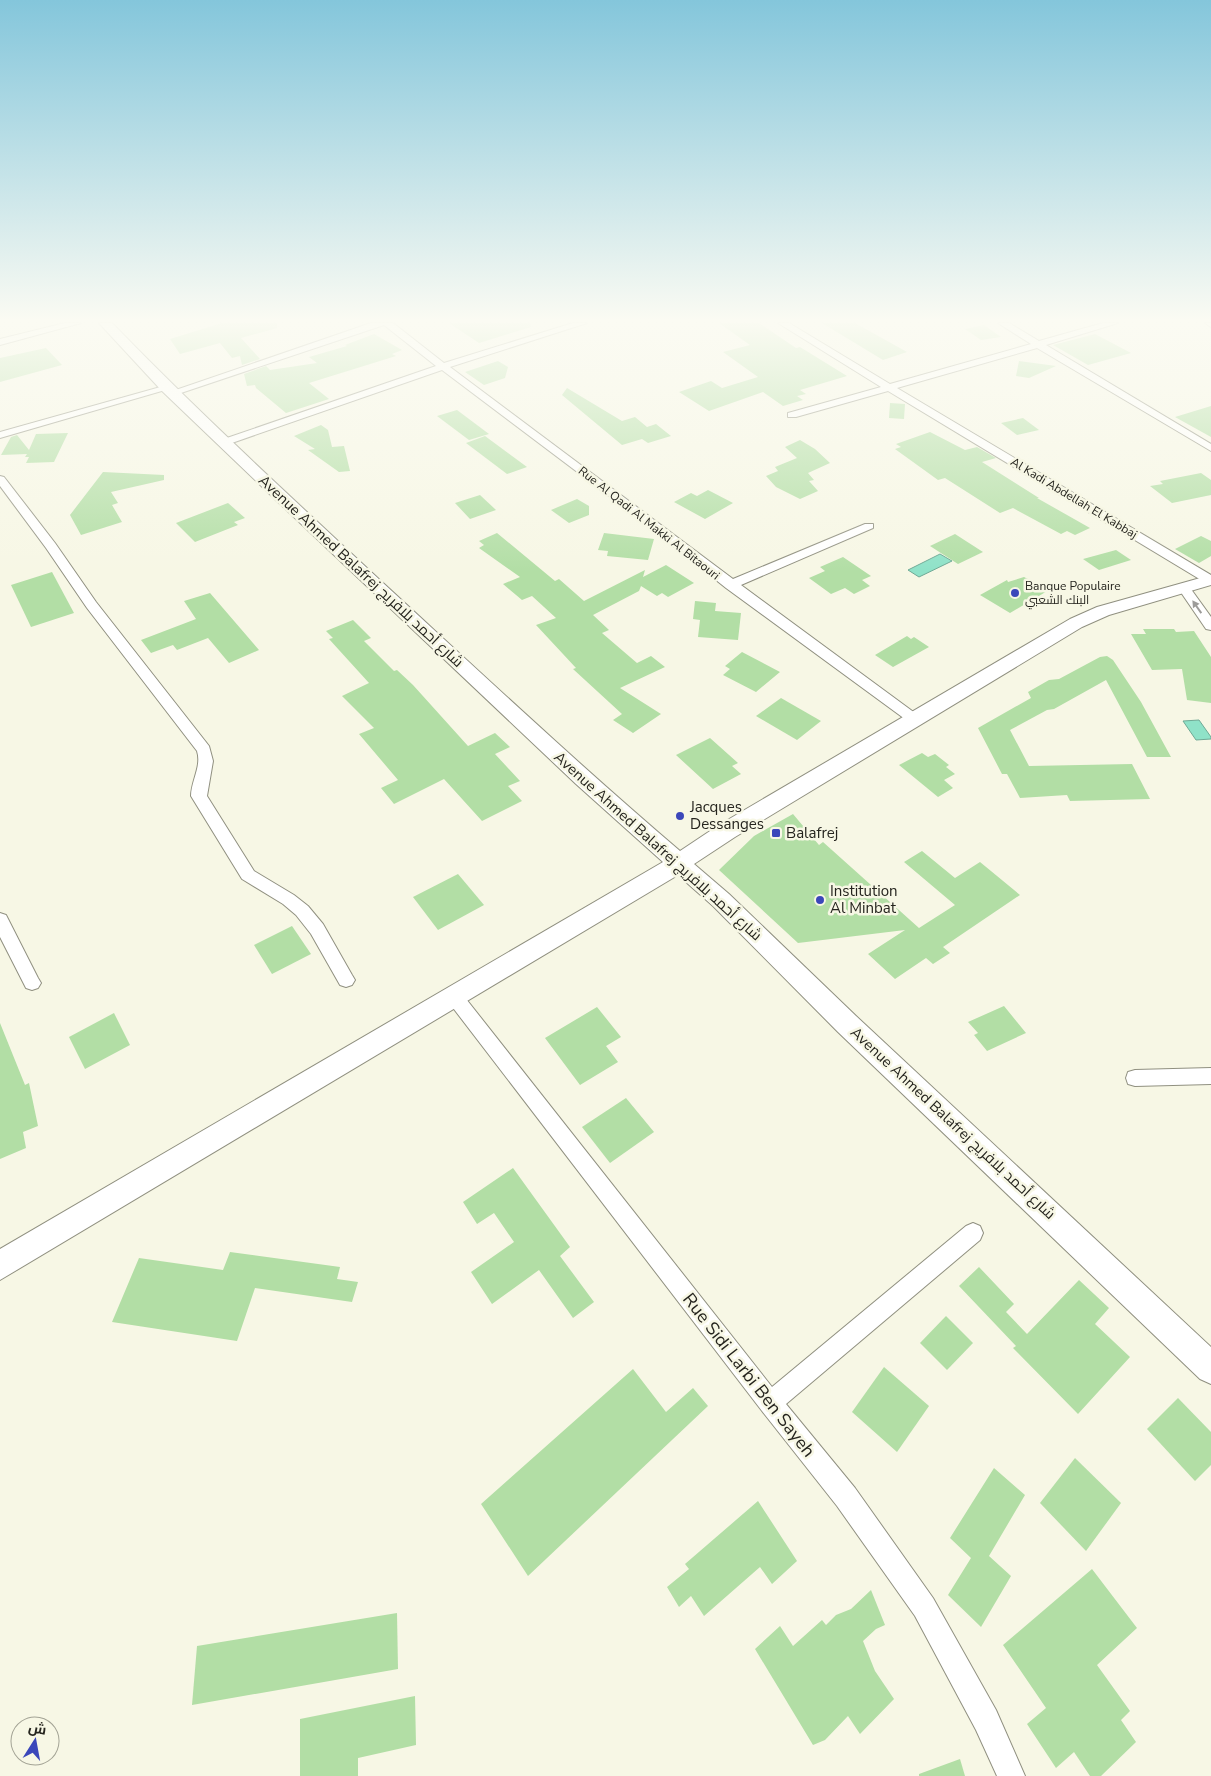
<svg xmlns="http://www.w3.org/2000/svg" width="1211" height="1776" viewBox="0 0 1211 1776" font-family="'Nunito Sans',Cairo,sans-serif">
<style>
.water{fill:#8fe2c8;stroke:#6fa995}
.building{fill:#b2dea5}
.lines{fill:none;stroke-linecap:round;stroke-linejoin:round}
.street-casing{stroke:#909080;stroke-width:2}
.secondary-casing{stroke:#909080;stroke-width:2}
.street{fill:#fff;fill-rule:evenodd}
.secondary{fill:#fff;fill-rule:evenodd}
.oneway{fill:#9d9c9a}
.poi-dot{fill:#3b47ba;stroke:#f7f7e5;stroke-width:2}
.labels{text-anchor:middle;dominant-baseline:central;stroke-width:5;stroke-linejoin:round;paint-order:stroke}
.far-street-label{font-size:12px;fill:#25241e;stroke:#f7f7e5}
.far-poi-label{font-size:12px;fill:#25241e;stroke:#f7f7e5;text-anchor:start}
.street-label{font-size:15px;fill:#25241e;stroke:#f7f7e5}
.poi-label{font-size:15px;fill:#25241e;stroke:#f7f7e5;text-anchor:start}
.near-street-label{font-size:18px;fill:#25241e;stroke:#f7f7e5}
</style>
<rect width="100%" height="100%" fill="#f7f7e5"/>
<g class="water">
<polygon points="940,554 952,561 919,577 908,570"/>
<polygon points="1199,720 1211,737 1211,739 1196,740 1183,721"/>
</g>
<g class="building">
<polygon points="222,323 277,323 277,328 241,338 260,359 242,365 240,356 232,358 220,343 180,354 170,339"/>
<polygon points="449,323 530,323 531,327 479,343"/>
<polygon points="719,323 759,323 796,348 800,347 847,376 800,390 806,394 797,396 803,400 783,406 763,392 709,411 679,392 711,381 722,388 758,377 723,352 750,345"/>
<polygon points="822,323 855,323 907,352 883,360"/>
<polygon points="984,325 1001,337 981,340 965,329"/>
<polygon points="374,334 402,350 392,354 396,356 309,383 329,399 286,413 256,388 255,385 247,386 244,374 266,366 270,370 317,363 309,357 347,346 345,345"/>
<polygon points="1095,334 1131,353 1088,365 1053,345"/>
<polygon points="46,348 62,365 0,382 0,358"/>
<polygon points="498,361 508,367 505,378 484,385 465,372"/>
<polygon points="1019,361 1056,366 1029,378 1016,376"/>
<polygon points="567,388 622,421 635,417 647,427 656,424 671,436 648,443 642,439 622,445 562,395"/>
<polygon points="890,403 905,404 904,419 889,418"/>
<polygon points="1211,406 1211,437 1175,417"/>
<polygon points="457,410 489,434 469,440 437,416"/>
<polygon points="1023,418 1039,430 1017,435 1001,423"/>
<polygon points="321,425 328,430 332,447 344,446 350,471 339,472 308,450 315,449 294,436"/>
<polygon points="930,432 965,450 977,447 996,458 982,462 1039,498 1037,498 1090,528 1075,535 1067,531 1061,534 1013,508 1000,513 945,478 938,480 895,449 901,447 896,444"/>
<polygon points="68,433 54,462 26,463 29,457 25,457 27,454 1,455 11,437 17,435 29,450 36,434"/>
<polygon points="485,436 527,467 507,474 466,443"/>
<polygon points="800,440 815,449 830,463 808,473 814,480 809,481 818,491 800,499 776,487 766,476 778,471 775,467 797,458 785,447"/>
<polygon points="103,472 164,475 164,480 111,492 118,503 112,505 122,522 81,535 70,515"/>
<polygon points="1201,473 1211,480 1211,495 1172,503 1150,486 1163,484 1160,481"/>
<polygon points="708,490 733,503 705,519 674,502 691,493 697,496"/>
<polygon points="480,495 496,510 470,519 455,503"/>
<polygon points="577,499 589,506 589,515 569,523 551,510"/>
<polygon points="228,503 245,518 234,522 238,525 195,542 176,523"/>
<polygon points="497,533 555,581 559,579 584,601 645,570 643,577 666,565 694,583 668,597 662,593 657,596 641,586 639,591 593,615 609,630 602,633 637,663 651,656 665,667 620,688 661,714 633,733 613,720 622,714 573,669 576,668 536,625 556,618 532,596 522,600 503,584 520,577 479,548 484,545 479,541"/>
<polygon points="604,533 654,539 648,560 607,556 608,551 598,550"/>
<polygon points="955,534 983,552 958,564 930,546"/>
<polygon points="1201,536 1211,541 1211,556 1199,563 1175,549"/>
<polygon points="1116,550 1131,560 1099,570 1083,559"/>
<polygon points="843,557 871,576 862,580 870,586 854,594 845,588 831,594 809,578 825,571 820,567"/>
<polygon points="52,572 74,613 31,627 11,585"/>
<polygon points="1024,577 1049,590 1010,613 980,595 1007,580 1008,582"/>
<polygon points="210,593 259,650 229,663 208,638 177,650 173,645 151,653 141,640 196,619 184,601"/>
<polygon points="695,601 716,603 715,611 741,613 738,640 698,637 700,620 693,619"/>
<polygon points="353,620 371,638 364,641 394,671 397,670 413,685 468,746 495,733 510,747 495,754 520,781 508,786 522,801 482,821 444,779 394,804 381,788 398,780 359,734 374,728 342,696 369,683 329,639 333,638 326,631"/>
<polygon points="1143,629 1174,629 1176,632 1194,631 1211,657 1211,703 1187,700 1182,669 1152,670 1131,634 1146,634"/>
<polygon points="907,636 911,639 914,637 929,647 893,667 875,655"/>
<polygon points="742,652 780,672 756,692 723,675 730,669 725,666"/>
<polygon points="1107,656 1113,660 1141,702 1171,757 1147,757 1106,680 1054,709 1047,710 1010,730 1029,766 1132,764 1150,799 1070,801 1067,795 1020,798 1007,774 1002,774 978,728 1031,698 1028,692 1049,680 1059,679 1100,657"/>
<polygon points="781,698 821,721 797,740 756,716"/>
<polygon points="710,738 738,763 732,766 741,774 713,789 676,755"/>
<polygon points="922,753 928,757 935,754 949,765 946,767 955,774 944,780 953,788 938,797 899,765"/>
<polygon points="793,814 819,845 823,842 919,928 955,905 904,862 922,851 955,878 980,862 1020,895 943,947 950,953 933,964 926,958 895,979 868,954 905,930 798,943 719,870 754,836"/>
<polygon points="458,874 484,905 438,930 413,897"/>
<polygon points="292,926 311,954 272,974 254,945"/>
<polygon points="1004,1006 1026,1033 987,1051 974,1035 978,1033 968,1022"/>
<polygon points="597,1007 621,1037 606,1046 618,1062 580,1085 545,1038"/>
<polygon points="114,1013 130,1045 85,1069 69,1037"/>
<polygon points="0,1023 25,1085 29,1083 38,1126 23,1132 26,1148 0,1159"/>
<polygon points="626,1098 654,1132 610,1163 582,1127"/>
<polygon points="513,1168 570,1247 560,1256 594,1302 573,1318 539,1270 492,1304 471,1272 514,1242 494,1213 477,1224 463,1202"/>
<polygon points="230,1252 340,1267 337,1279 358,1282 352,1302 255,1288 237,1341 112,1322 139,1258 223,1270"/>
<polygon points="979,1267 1014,1304 1006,1312 1027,1334 1079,1280 1109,1308 1095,1324 1130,1357 1078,1414 1013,1348 1016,1346 959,1286"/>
<polygon points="946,1316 973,1343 947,1370 920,1343"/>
<polygon points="884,1367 929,1406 897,1452 852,1412"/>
<polygon points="633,1369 666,1412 693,1388 708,1406 528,1576 481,1504"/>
<polygon points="1178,1398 1211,1432 1211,1465 1195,1481 1147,1429"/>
<polygon points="1075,1458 1121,1503 1086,1551 1040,1503"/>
<polygon points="994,1468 1025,1495 989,1556 1011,1576 981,1627 948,1595 971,1558 950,1538"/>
<polygon points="758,1501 797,1561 772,1584 760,1567 704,1616 691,1596 679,1607 667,1587 689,1569 685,1564"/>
<polygon points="1092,1569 1137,1628 1097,1665 1130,1711 1121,1720 1136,1742 1101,1776 1090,1776 1074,1752 1056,1768 1027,1724 1046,1708 1003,1645"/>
<polygon points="871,1590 885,1625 876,1629 863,1641 875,1671 894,1699 860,1734 848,1716 825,1740 813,1745 755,1649 780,1626 793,1646 822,1620 826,1625 836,1615 851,1609"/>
<polygon points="397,1613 398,1669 192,1705 197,1646"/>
<polygon points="415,1696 416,1745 358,1758 358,1776 300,1776 300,1719"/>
<polygon points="960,1759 965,1776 919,1776 919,1774"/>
</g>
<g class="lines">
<g class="street-casing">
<g id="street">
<polygon points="65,323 81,323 0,345 0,339"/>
<polygon points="371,323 393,323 444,363 573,323 587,323 450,367 733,579 865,524 873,524 873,528 741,585 919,716 921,719 919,722 909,722 726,588 637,517 442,370 229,444 221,444 221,440 436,366 384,325 175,395 167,393"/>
<polygon points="778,323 789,323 890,384 1031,344 998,323 1009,323 1039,341 1103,323 1118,323 1046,345 1211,444 1211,451 1037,348 897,388 1211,575 1211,583 1206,583 888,391 796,417 788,417 788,413 881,387"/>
<polygon points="1205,323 1211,323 1211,327"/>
<polygon points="164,386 172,388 0,438 0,432"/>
<path d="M0 476 4 477 55 543 96 602 209 746 213 761 207 796 254 871 294 895 308 906 323 924 352 975 355 980 352 985 346 987 340 985 311 934 296 915 283 904 242 879 191 796C191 781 202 766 197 751L87 608 46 548 0 486Z"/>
<polygon points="1184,584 1188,585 1211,617 1211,630 1206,629 1178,588"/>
<polygon points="0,913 6,915 38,978 41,983 38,988 32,990 26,988 0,937"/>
<polygon points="453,988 459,990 772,1387 966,1226 973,1223 980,1226 983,1233 980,1240 786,1404 855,1488 933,1598 996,1710 1025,1776 997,1776 976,1730 915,1616 837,1506 762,1411 447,1000 444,995 447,990"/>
<polygon points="1211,1068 1211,1084 1135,1086 1128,1084 1126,1078 1128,1072 1135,1070"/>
</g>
</g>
<g class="secondary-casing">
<path id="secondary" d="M99 323H112C199 413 291 497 382 582 481 673 578 764 680 851L719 825 1070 619 1097 607 1211 575V585L1109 615 1082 627 735 837 694 864 729 894 856 1016 1211 1347V1384L1200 1379 838 1032 713 906 678 875 0 1280V1249L663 862 576 784 279 503 162 391Z"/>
</g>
<use href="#street" class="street"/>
<use href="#secondary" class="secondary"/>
</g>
<defs><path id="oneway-solid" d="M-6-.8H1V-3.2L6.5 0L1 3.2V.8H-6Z" transform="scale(1.25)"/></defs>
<use class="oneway" href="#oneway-solid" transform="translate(1197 607) rotate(-125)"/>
<linearGradient id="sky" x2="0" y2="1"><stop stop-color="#84c6db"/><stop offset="0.56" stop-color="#fbfbf3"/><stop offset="1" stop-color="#fbfbf3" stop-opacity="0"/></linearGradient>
<rect width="1211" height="572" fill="url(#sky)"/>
<g class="poi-dot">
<circle cx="1015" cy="593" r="5"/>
<circle cx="680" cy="816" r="5"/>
<rect x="771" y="828" width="10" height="10" rx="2.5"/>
<circle cx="820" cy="900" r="5"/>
</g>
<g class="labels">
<g class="far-street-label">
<text transform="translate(1074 498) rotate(31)">Al Kadi Abdellah El Kabbaj</text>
<text transform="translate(649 523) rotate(38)">Rue Al Qadi Al Makki Al Bitaouri</text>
</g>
<g class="far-poi-label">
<text x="1025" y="586">Banque Populaire<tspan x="1025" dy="14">البنك الشعبي</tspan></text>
</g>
<g class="street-label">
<text transform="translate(361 571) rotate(43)">Avenue Ahmed Balafrej شارع أحمد بلافريج</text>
<text transform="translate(658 846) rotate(42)">Avenue Ahmed Balafrej شارع أحمد بلافريج</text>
<text transform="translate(953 1123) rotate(43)">Avenue Ahmed Balafrej شارع أحمد بلافريج</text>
</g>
<g class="poi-label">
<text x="690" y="807">Jacques<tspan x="690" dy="17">Dessanges</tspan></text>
<text x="786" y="833">Balafrej</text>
<text x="830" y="891">Institution<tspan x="830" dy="17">Al Minbat</tspan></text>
</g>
<g class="near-street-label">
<text transform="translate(749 1375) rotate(52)">Rue Sidi Larbi Ben Sayeh</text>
</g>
</g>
<g transform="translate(35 1741) rotate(11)"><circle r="24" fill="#f7f7e5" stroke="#a3a395"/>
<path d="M0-4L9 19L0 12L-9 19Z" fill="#3b47ba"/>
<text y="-8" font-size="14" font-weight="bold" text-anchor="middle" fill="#25241e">ش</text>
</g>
</svg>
